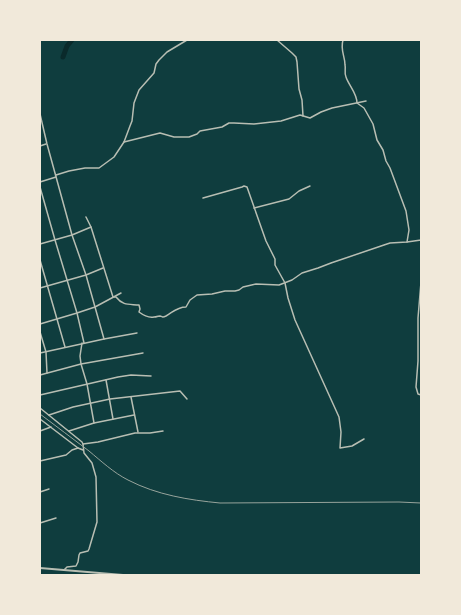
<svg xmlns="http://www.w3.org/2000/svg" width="461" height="615" viewBox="0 0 461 615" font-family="'Varela Round',sans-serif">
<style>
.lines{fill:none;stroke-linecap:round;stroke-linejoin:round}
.river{stroke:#0a2a2b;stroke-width:5}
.minor{stroke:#b8beb3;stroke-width:1.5}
.tertiary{stroke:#b8beb3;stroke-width:2}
.rail{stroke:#97a49c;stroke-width:1}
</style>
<rect width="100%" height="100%" fill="#0f3d3e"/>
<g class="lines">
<polyline class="river" points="63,57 67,46 72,40"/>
<g class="minor">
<polyline points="277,40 292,53 296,57 297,62 299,89 302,100 303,116"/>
<path d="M343 40C340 50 345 56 345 65 346 69 344 73 346 77 349 86 357 93 357 103L364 108 373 124 377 140 383 150 386 161 390 168 406 211 409 230 407 242"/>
<polyline points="40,114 47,144 72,235 86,275 104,339"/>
<polyline points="124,142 160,133 174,137 189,137 197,134 200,131 222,127 229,123 234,123 254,124 281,121 300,115 310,118 321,112 332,108 366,101"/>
<polyline points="40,146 46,144"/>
<polyline points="56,175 69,171 85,168 99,168 114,157 124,142 130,126 132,121 134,103 139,90 154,73 156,64 159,60 167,52 187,40"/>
<polyline points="40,182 56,177"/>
<polyline points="40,187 55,240 77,313 84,343"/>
<polyline points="203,198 242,187 244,186 247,187 266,241 275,259 275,265 285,283 288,298 295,320 339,417 341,432 340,448 352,446 364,439"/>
<polyline points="254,208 289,199 299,191 310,186"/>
<path d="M86 217 91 227 113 297H116C123 306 129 304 139 305L140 309 139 312C143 315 149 318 154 317 158 317 156 316 160 316 164 317 162 318 166 316 173 312 177 307 186 307L190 300 197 295 212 294 225 291H235L239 290 243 287 256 284 279 285 292 280 302 273 318 268 331 263 384 245 390 243 407 242 421 240"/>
<polyline points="40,244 72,235 91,227"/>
<polyline points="40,260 65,347"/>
<polyline points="421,282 418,318 418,361 416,387 418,394 421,395"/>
<polyline points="40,288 86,275 103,268"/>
<polyline points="40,324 77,313 95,307 121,293"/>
<polyline points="40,332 46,352 47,373"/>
<polyline points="82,343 80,356 81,364 87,384 94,423"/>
<polyline points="40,353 104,339 137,333"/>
<polyline points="40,375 81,364 143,353"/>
<polyline points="106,380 113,419"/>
<polyline points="40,395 118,377 131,375 151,376"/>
<polyline points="131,397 138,432"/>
<polyline points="40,408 82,442 83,444 84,453 92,463 96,477 97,522 89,549 88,551 80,553 79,555 78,562 76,566 67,567 64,570"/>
<polyline points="49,415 73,407 110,399 180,391 187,399"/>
<polyline points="40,419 78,448 83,450"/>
<polyline points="40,431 51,427"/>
<polyline points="69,431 94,423 134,415"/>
<polyline points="83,444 98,442 135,433 150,433 163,431"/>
<polyline points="40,461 66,455 72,450 78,448"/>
<polyline points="40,492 49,489"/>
<polyline points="40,523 56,518"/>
</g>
<polyline class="tertiary" points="40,568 123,575"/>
<path class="rail" d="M40 414C56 426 73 439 89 451 101 461 114 473 128 480 157 495 189 500 220 503L399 502 421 503"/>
</g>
<rect width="461" height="615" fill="none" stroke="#f1e9da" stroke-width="82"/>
</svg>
